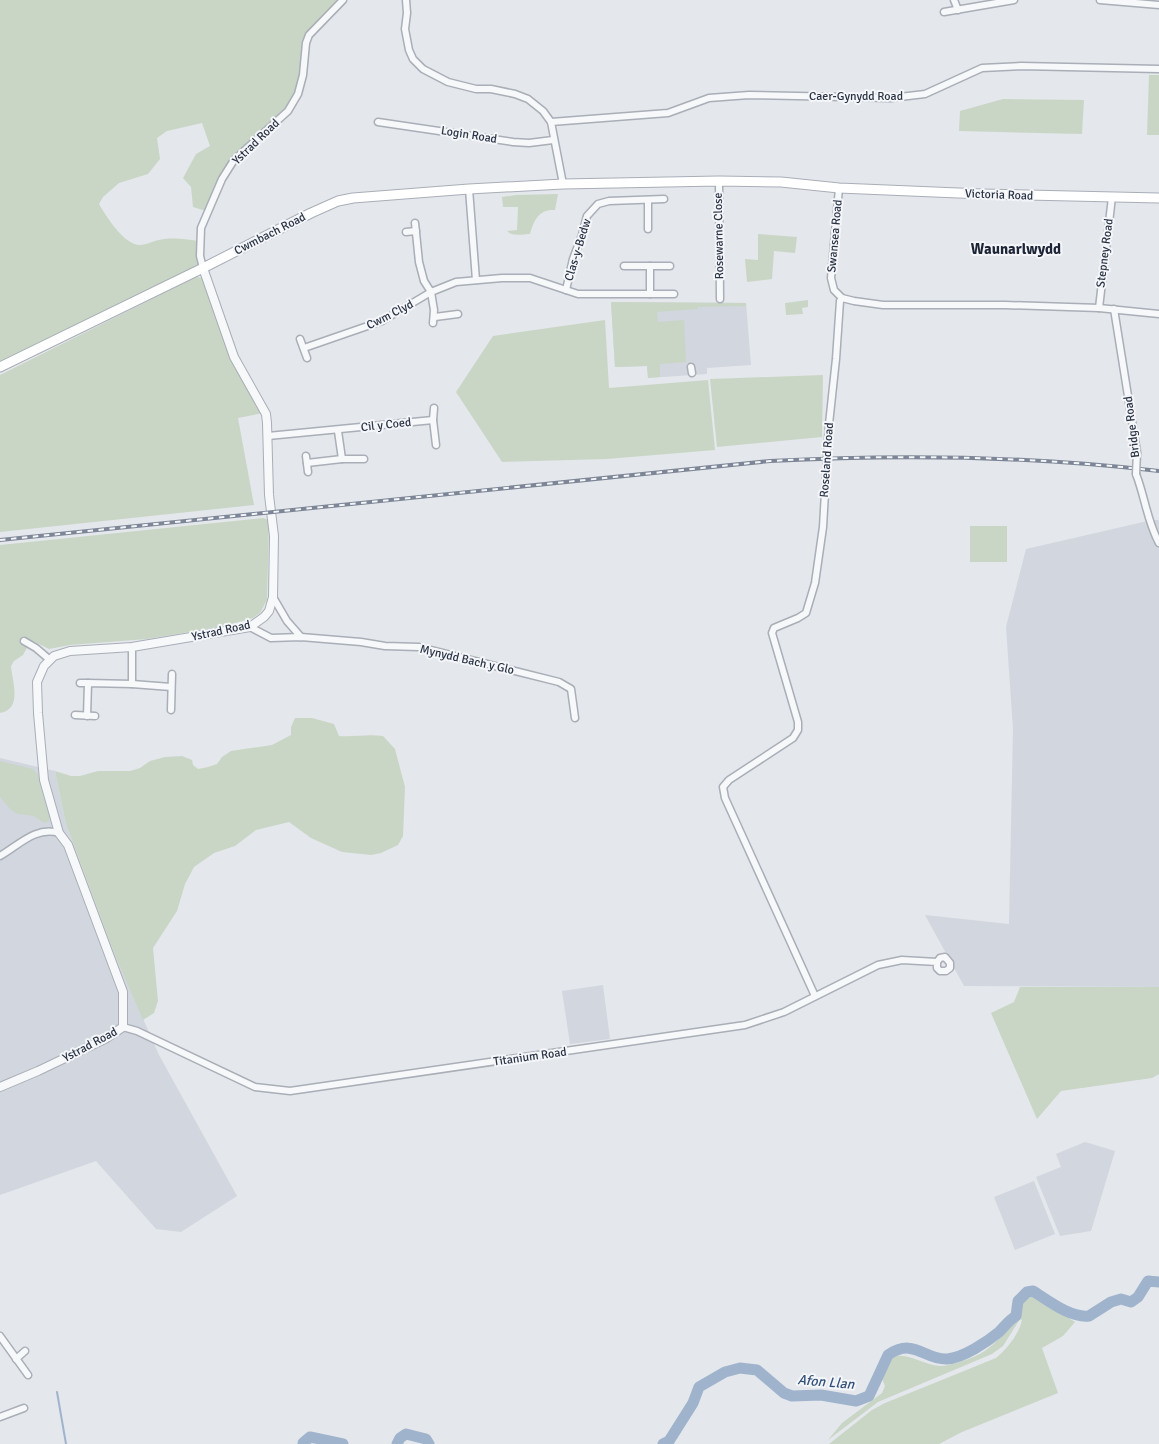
<svg xmlns="http://www.w3.org/2000/svg" width="1159" height="1444" viewBox="0 0 1159 1444" font-family="Signika,sans-serif">
<style>
.built{fill:#d2d6de}
.green{fill:#c9d6c5}
.lines{fill:none;stroke-linecap:round;stroke-linejoin:round}
.stream{stroke:#9fb4cc;stroke-width:2}
.river{stroke:#9fb4cc;stroke-width:11}
.minor-casing{stroke:#a9aeb7;stroke-width:9}
.tertiary-casing{stroke:#a9aeb7;stroke-width:10}
.secondary-casing{stroke:#a9aeb7;stroke-width:11}
.minor{stroke:#f7f8fa;stroke-width:6}
.tertiary{stroke:#f7f8fa;stroke-width:8}
.secondary{stroke:#fff;stroke-width:9}
.rail-casing{stroke:#7d8696;stroke-width:4}
.rail{stroke:#f4f6f9;stroke-width:2;stroke-dasharray:5.5;stroke-linecap:butt}
.minor-bridge-casing{stroke:#a9aeb7;stroke-width:9;stroke-linecap:butt}
.minor-bridge{stroke:#f7f8fa;stroke-width:6}
.labels{text-anchor:middle;dominant-baseline:central;stroke-width:4;stroke-linejoin:round;paint-order:stroke}
.street-label{font-size:12px;fill:#2b3445;stroke:#f4f6f9}
.water-label{font-size:14px;font-style:italic;fill:#34527a;stroke:#f4f6f9}
.quarter-label{font-size:15px;font-weight:bold;fill:#1d2536;stroke:#f4f6f9}
</style>
<rect width="100%" height="100%" fill="#e4e7ec"/>
<g class="built">
<polygon points="611,302 746,303 751,365 707,368 707,374 648,378 647,366 615,367"/>
<polygon points="1152,520 1159,520 1159,987 964,986 925,915 1009,924 1013,729 1006,627 1026,549"/>
<polygon points="0,758 55,771 66,824 114,953 159,1055 237,1196 181,1232 156,1229 96,1161 0,1195"/>
<polygon points="603,985 610,1039 570,1044 562,991"/>
<polygon points="1085,1142 1115,1151 1091,1231 1060,1236 1036,1177 1061,1167 1056,1154"/>
<polygon points="1034,1181 1055,1234 1015,1250 994,1197"/>
</g>
<g class="green">
<path d="M0 0H340L308 35 297 94 288 110 232 159 206 211 193 207 191 187 183 178 196 154 210 146 202 123 167 131 157 138 160 159 148 174 119 183 103 197 99 204C106 216 124 245 140 245 146 245 153 241 159 240 172 237 185 239 198 241L200 265 0 364Z"/>
<polygon points="1149,75 1159,75 1159,135 1147,135"/>
<polygon points="1003,99 1084,100 1082,134 959,131 960,111"/>
<path d="M558 194 555 210C539 209 534 220 530 234 523 234 512 237 507 231L517 230 518 207H503L502 197 516 195Z"/>
<polygon points="758,234 797,237 795,253 774,251 772,279 747,282 745,259 758,260"/>
<polygon points="196,277 203,278 233,358 263,413 238,418 254,505 0,532 0,375"/>
<polygon points="808,300 808,307 802,308 803,314 786,315 785,303"/>
<polygon points="611,302 746,303 746,306 698,307 698,309 657,312 658,322 684,320 686,362 660,364 660,377 648,378 647,366 615,367"/>
<polygon points="605,320 609,388 708,380 715,450 607,459 502,462 456,392 493,336"/>
<polygon points="823,375 822,437 717,447 710,379"/>
<path d="M263 518 269 520 267 600 260 613 253 618 224 626 147 639 70 645 49 649 33 641 30 642 23 655 14 661 11 666C12 681 23 709 0 713V545Z"/>
<rect x="970" y="526" width="37" height="36"/>
<path d="M295 718H312L334 724 339 736C354 737 368 734 383 736L395 749 405 787 403 836 398 845 381 853 371 855 342 852 311 838 289 822 256 830 235 846 214 853 194 867 185 884 177 911 153 948 158 1001 154 1013 143 1020 114 953 66 824 55 771 71 776H80L98 771H130L140 768 150 761 165 757 182 756 192 760 193 765 198 769 208 767 217 764 222 757 231 751 272 745 291 735V727Z"/>
<path d="M0 761 33 769 38 775 43 797 50 816 49 821C43 825 40 820 34 816L18 814 11 810 0 797Z"/>
<polygon points="1020,987 1159,987 1159,1074 1152,1078 1061,1091 1037,1119 991,1013 1014,1002"/>
<path d="M1029 1296 1038 1298 1075 1322 1063 1336 1042 1348 1058 1393 962 1432 939 1444H829L872 1410 885 1403 996 1358C1007 1349 1019 1334 1022 1320L1020 1319 1003 1346 992 1354 878 1402 828 1440 842 1423 882 1393 885 1386 879 1371C896 1341 916 1364 940 1366 946 1366 953 1364 959 1362 982 1356 996 1345 1009 1325 1015 1316 1020 1309 1024 1299Z"/>
</g>
<g class="lines">
<polyline class="stream" points="57,1392 66,1444"/>
<g class="river">
<polyline points="303,1444 303,1443 310,1437 343,1444"/>
<polyline points="397,1444 400,1438 406,1434 426,1439 429,1444"/>
<path d="M663 1444 669 1441 693 1403 699 1387 725 1372 740 1368 757 1370 784 1393 792 1396 821 1395 856 1401 869 1396 888 1355C914 1337 924 1360 947 1359 963 1358 987 1342 999 1332 1005 1326 1009 1320 1016 1316L1018 1301 1027 1292 1033 1291C1049 1301 1070 1318 1089 1316L1111 1302 1121 1299 1131 1302 1138 1297 1148 1281 1159 1282"/>
</g>
<g class="minor-casing">
<g id="minor">
<polyline points="406,0 407,13 405,29 409,50 413,59 423,69 448,82 476,89 491,89 515,94 528,99 543,111 551,122 563,184"/>
<polyline points="954,0 958,10"/>
<polyline points="1100,0 1159,5"/>
<polyline points="944,12 1014,0"/>
<polyline points="378,122 513,142 529,143 553,140"/>
<polyline points="551,122 668,113 709,98 749,95 891,98 925,94 982,68 1021,66 1159,69"/>
<polyline points="719,181 720,299"/>
<polyline points="839,188 831,278 834,290 842,298 854,301 883,305 1005,305 1099,308 1159,314"/>
<polyline points="469,189 476,280"/>
<polyline points="415,223 419,262 424,281 431,292 434,310 433,323"/>
<polyline points="648,229 648,200"/>
<polyline points="406,232 416,231"/>
<polyline points="624,266 670,266"/>
<polyline points="650,266 650,294"/>
<polyline points="203,268 200,256 201,228 222,179 234,160 288,111 298,94 303,75 306,43 309,35 343,0"/>
<polyline points="566,290 573,259 582,235 587,216 598,204 609,201 664,199"/>
<polyline points="1099,308 1112,197"/>
<polyline points="1114,309 1137,452"/>
<polyline points="435,317 458,314"/>
<polyline points="300,339 307,358"/>
<polyline points="304,348 382,321 431,292 456,282 502,278 530,278 578,294 674,294"/>
<polyline points="691,367 692,373"/>
<polyline points="434,408 433,420 436,445"/>
<polyline points="338,431 342,459"/>
<polyline points="268,436 433,420"/>
<polyline points="306,456 308,472"/>
<polyline points="307,463 342,459 364,459"/>
<path d="M1136 474C1145 497 1147 521 1159 543"/>
<polyline points="273,597 287,621 301,637"/>
<polyline points="250,627 271,638 301,637 361,642 385,646 419,647 559,682 571,689 575,718"/>
<polyline points="24,641 36,648 50,660"/>
<polyline points="80,683 88,683"/>
<polyline points="132,684 171,687"/>
<polyline points="171,710 172,674"/>
<polyline points="75,715 95,716"/>
<polyline points="87,716 88,683 132,684 132,647"/>
<path d="M0 856C19 845 36 826 59 833"/>
<polyline points="815,996 725,798 723,787 729,780 793,738 798,730 798,722 772,633 774,628 798,618 806,613 815,583 823,527 829,424 836,359 840,301 842,298"/>
<polyline points="123,1027 137,1031 255,1087 290,1091 745,1025 784,1012 878,965 902,960 937,962 940,958 945,957 950,963 950,968 946,971 940,971 937,968 937,962"/>
<polyline points="0,1336 28,1375"/>
<polyline points="16,1359 25,1351"/>
<polyline points="0,1417 24,1408"/>
</g>
</g>
<g class="tertiary-casing">
<polyline id="tertiary" points="0,1087 38,1071 105,1039 123,1027 123,992 68,845 59,833 44,780 38,713 37,682 44,666 54,656 70,651 132,647 250,627 264,617 269,611 273,597 274,536 269,495 267,423 266,414 234,357 203,268"/>
</g>
<g class="secondary-casing">
<polyline id="secondary" points="0,367 203,268 311,213 338,201 353,198 469,189 563,184 719,181 781,182 839,188 982,194 1159,198"/>
</g>
<use href="#minor" class="minor"/>
<use href="#tertiary" class="tertiary"/>
<use href="#secondary" class="secondary"/>
<g class="rail-casing">
<path id="rail" d="M0 540 770 461C900 454 1030 456 1159 471"/>
</g>
<use href="#rail" class="rail"/>
<g class="minor-bridge-casing">
<polyline id="minor-bridge" points="1136,474 1137,452"/>
</g>
<use href="#minor-bridge" class="minor-bridge"/>
</g>
<g class="labels">
<g class="street-label">
<text x="856" y="96">Caer-Gynydd Road</text>
<text transform="translate(469 135) rotate(9)">Login Road</text>
<text transform="translate(256 142) rotate(-44)">Ystrad Road</text>
<text transform="translate(999 195) rotate(2)">Victoria Road</text>
<text transform="translate(270 234) rotate(-27)">Cwmbach Road</text>
<text transform="translate(719 236) rotate(-91)">Rosewarne Close</text>
<text transform="translate(835 236) rotate(-85)">Swansea Road</text>
<text transform="translate(578 250) rotate(-73)">Clas-y-Bedw</text>
<text transform="translate(1105 253) rotate(-83)">Stepney Road</text>
<text transform="translate(390 315) rotate(-27)">Cwm Clyd</text>
<text transform="translate(386 425) rotate(-6)">Cil y Coed</text>
<text transform="translate(1132 427) rotate(-97)">Bridge Road</text>
<text transform="translate(827 460) rotate(-86)">Roseland Road</text>
<text transform="translate(221 631) rotate(-12)">Ystrad Road</text>
<text transform="translate(467 660) rotate(13)">Mynydd Bach y Glo</text>
<text transform="translate(90 1045) rotate(-28)">Ystrad Road</text>
<text transform="translate(530 1057) rotate(-8)">Titanium Road</text>
</g>
<g class="water-label">
<text transform="translate(826 1382) rotate(5)">Afon Llan</text>
</g>
<g class="quarter-label">
<text x="1016" y="249">Waunarlwydd</text>
</g>
</g>
</svg>
